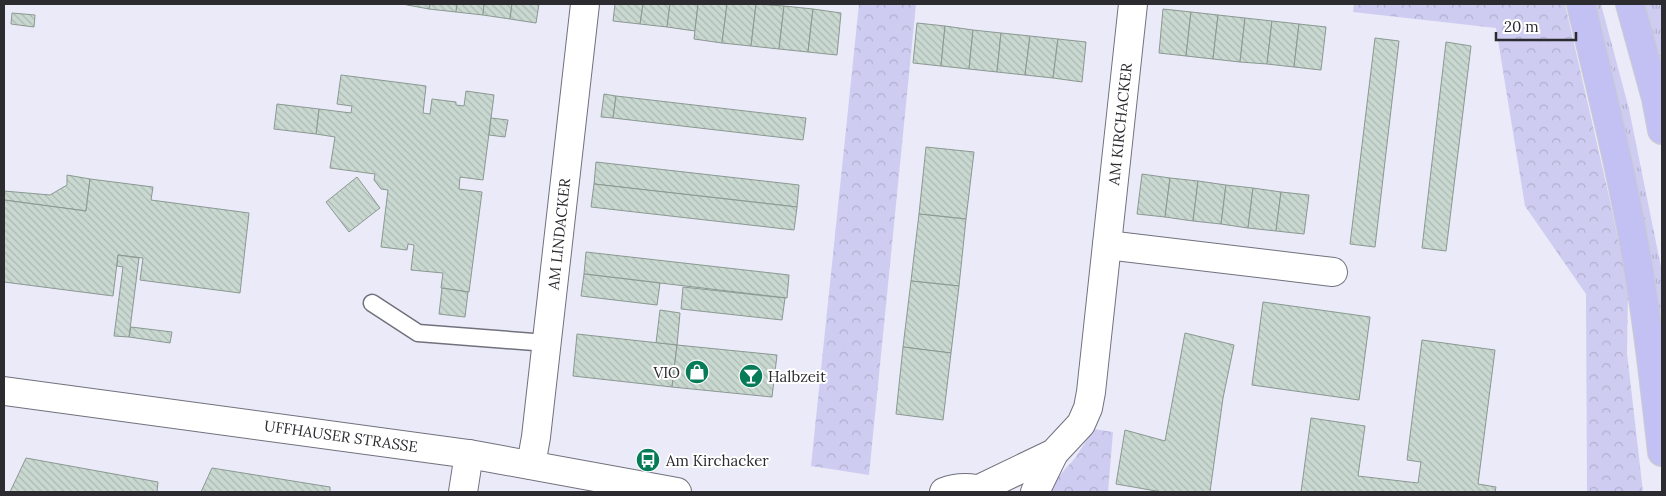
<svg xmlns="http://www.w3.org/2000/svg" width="1666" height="496" viewBox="0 0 1666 496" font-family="Lora,serif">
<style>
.grass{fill:url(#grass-tufts)}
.park{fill:url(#park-crowns)}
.building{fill:url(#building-back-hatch);stroke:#8b9992}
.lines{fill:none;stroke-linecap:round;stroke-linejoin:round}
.service-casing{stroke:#71717e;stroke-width:19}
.minor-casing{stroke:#71717e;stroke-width:30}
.tertiary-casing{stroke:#71717e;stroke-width:30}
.trunk-casing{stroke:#cccccd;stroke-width:30}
.service{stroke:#fff;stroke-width:16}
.minor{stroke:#fff;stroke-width:28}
.tertiary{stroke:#fff;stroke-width:28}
.trunk{stroke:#c3c0f4;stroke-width:28}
.labels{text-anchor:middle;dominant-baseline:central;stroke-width:4;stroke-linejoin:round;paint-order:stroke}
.street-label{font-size:15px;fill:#2b2b30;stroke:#fff}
.poi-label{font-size:15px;fill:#2b2b30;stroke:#fff;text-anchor:start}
</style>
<defs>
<pattern id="grass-tufts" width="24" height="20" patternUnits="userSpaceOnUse" patternTransform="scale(1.25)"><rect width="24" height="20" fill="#cecdf1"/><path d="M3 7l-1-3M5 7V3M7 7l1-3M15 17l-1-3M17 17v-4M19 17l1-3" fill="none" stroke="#b1b0cf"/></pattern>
<pattern id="park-crowns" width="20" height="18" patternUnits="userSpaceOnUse" patternTransform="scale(1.25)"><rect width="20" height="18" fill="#cecdf1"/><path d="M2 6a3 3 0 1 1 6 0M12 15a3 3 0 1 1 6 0" fill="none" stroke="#b1b0cf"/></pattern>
<pattern id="building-back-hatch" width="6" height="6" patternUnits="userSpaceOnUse" patternTransform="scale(1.25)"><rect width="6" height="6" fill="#c9d8d1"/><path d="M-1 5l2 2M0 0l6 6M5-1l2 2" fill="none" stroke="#adbab4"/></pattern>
</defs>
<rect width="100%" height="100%" fill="#eaeaf8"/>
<g class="grass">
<polygon points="1588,4 1601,4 1629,109 1662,272 1662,361"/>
<polygon points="1645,4 1660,4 1662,12 1662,71"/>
</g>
<g class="park">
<polygon points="859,4 916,4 869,475 811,466"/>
<polygon points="1354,4 1565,4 1611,205 1628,288 1627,353 1643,492 1587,492 1586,294 1525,206 1496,28 1353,12"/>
<polygon points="1094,429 1113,432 1108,492 1045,492 1075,458"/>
</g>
<g class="building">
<polygon points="402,4 430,4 429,9"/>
<polygon points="430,4 457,4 456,12 429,9"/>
<polygon points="457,4 484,4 483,15 456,12"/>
<polygon points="484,4 512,4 510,19 483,15"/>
<polygon points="512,4 539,4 536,23 510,19"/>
<polygon points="615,4 643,4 640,24 613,21"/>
<polygon points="643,4 670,4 667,27 640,24"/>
<polygon points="670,4 698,4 695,31 667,27"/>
<polygon points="698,4 727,4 722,43 694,39"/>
<polygon points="727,4 756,4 751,46 722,43"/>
<polygon points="756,4 784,6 779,49 751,46"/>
<polygon points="784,6 813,9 808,52 779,49"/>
<polygon points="813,9 841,13 837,55 808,52"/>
<polygon points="1163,9 1191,12 1186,56 1159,53"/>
<polygon points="1191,12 1218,15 1213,59 1186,56"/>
<polygon points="12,13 35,15 34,27 11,24"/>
<polygon points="1218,15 1245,18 1240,62 1213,59"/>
<polygon points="1245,18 1272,21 1267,64 1240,62"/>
<polygon points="1272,21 1299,24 1294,67 1267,64"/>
<polygon points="917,23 945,26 941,66 913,63"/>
<polygon points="1299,24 1326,27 1321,70 1294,67"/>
<polygon points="945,26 973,30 969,69 941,66"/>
<polygon points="973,30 1001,33 997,72 969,69"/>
<polygon points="1001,33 1030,36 1025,75 997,72"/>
<polygon points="1030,36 1058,39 1053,78 1025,75"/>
<polygon points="1375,38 1399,41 1375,247 1350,244"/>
<polygon points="1058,39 1086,42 1082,82 1053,78"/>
<polygon points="1446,42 1471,46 1446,251 1422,248"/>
<polygon points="341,75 426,86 423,113 430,114 432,99 456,102 456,105 464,106 466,91 494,95 483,180 460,177 459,189 482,192 469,292 441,288 443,273 411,270 414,245 408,244 407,250 381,247 388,190 381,189 374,180 375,174 330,168 335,137 316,134 319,109 351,113 352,106 337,104"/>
<polygon points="604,94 616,96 613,118 601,117"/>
<polygon points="616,96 806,118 803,140 613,118"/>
<polygon points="277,104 319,109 316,134 274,129"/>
<polygon points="491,118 508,120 505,137 489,135"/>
<polygon points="926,147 974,152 966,219 919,214"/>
<polygon points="596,162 799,185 797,207 594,184"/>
<polygon points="1142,174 1170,178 1165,217 1137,214"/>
<polygon points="67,175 90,179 86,211 4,200 4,191 50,195 67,185"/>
<polygon points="357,177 380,208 349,232 326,202"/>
<polygon points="1170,178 1198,181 1193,221 1165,217"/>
<polygon points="90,179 153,187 151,200 249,213 240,293 140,280 143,258 118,255 113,296 4,282 4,200 86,211"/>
<polygon points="1198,181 1226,185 1221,224 1193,221"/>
<polygon points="594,184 797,207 794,230 591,207"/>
<polygon points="1226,185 1253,188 1248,228 1221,224"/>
<polygon points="1253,188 1281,192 1276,231 1248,228"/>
<polygon points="1281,192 1309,195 1304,234 1276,231"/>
<polygon points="919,214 966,219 959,286 911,281"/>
<polygon points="586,252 789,275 787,298 584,274"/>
<polygon points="118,255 139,258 129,337 114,336 123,267 117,266"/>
<polygon points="584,274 660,283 657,305 581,296"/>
<polygon points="911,281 959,286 951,353 903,347"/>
<polygon points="683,287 785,298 782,320 681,309"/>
<polygon points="442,288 468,292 465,317 439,314"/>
<polygon points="1263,302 1370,317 1359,400 1252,385"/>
<polygon points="660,310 680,313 677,345 656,343"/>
<polygon points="131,327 172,332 170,343 129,337"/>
<polygon points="1185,333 1234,345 1223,398 1210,492 1162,492 1116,484 1125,430 1165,441"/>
<polygon points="577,334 677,345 672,387 573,376"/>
<polygon points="1422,340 1495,350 1478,484 1496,487 1495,492 1301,492 1311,418 1365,426 1358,476 1418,483 1421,462 1407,460"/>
<polygon points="677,345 777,355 772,397 672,387"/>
<polygon points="903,347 951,353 943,420 896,414"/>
<polygon points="26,458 158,482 157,492 10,492"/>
<polygon points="212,468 330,487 330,492 201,492"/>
</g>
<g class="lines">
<g class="service-casing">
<polyline id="service" points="372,303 418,333 547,343"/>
</g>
<g class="minor-casing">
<g id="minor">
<polyline points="1107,245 1333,272"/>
<polyline points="531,465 536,437 585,4"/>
<polyline points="979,489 1054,453 1081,424 1088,408 1091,392 1133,4"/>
<polyline points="463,492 469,454"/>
<polyline points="1035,492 1054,453"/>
</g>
</g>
<g class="tertiary-casing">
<g id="tertiary">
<polyline points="4,391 469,454 677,492"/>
<path d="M944 492C959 486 973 487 988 492"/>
</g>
</g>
<g class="trunk-casing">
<g id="trunk">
<path d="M1581 4C1601 89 1622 174 1637 260 1648 324 1655 388 1662 452"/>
<polyline points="1630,4 1656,98 1662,130"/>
</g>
</g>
<use href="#service" class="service"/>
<use href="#minor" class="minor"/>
<use href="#tertiary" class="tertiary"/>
<use href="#trunk" class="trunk"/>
</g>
<defs>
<g id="shop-disc" transform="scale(1.25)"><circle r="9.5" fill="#077b57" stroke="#fff"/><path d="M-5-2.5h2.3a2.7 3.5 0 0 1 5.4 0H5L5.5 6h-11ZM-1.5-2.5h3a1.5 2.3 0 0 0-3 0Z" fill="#fff"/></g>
<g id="bar-disc" transform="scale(1.25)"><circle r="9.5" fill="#077b57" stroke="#fff"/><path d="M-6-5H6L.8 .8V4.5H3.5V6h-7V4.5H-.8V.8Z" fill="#fff"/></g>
<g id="bus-disc" transform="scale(1.25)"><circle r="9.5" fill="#077b57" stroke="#fff"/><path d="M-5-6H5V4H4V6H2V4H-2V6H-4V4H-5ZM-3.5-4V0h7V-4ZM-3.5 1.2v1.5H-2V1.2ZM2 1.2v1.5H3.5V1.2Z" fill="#fff"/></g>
</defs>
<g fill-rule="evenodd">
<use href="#shop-disc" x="697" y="372"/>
<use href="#bar-disc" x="751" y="376"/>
<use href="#bus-disc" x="648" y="460"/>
</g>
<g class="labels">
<g class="street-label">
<text transform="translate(1120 124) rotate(-84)">AM KIRCHACKER</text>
<text transform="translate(559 234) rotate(-84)">AM LINDACKER</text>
<text transform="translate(341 436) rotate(8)">UFFHAUSER STRASSE</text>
</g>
<g class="poi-label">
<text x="680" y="372" text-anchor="end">VIO</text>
<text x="768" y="376">Halbzeit</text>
<text x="666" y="460">Am Kirchacker</text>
</g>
</g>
<rect width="1666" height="496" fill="none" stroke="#2b2b30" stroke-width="10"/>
<path d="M1496 32v8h80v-8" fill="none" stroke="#2b2b30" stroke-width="2.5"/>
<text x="1504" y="32" font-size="15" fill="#2b2b30" stroke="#ffffff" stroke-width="4" paint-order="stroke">20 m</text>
</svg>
